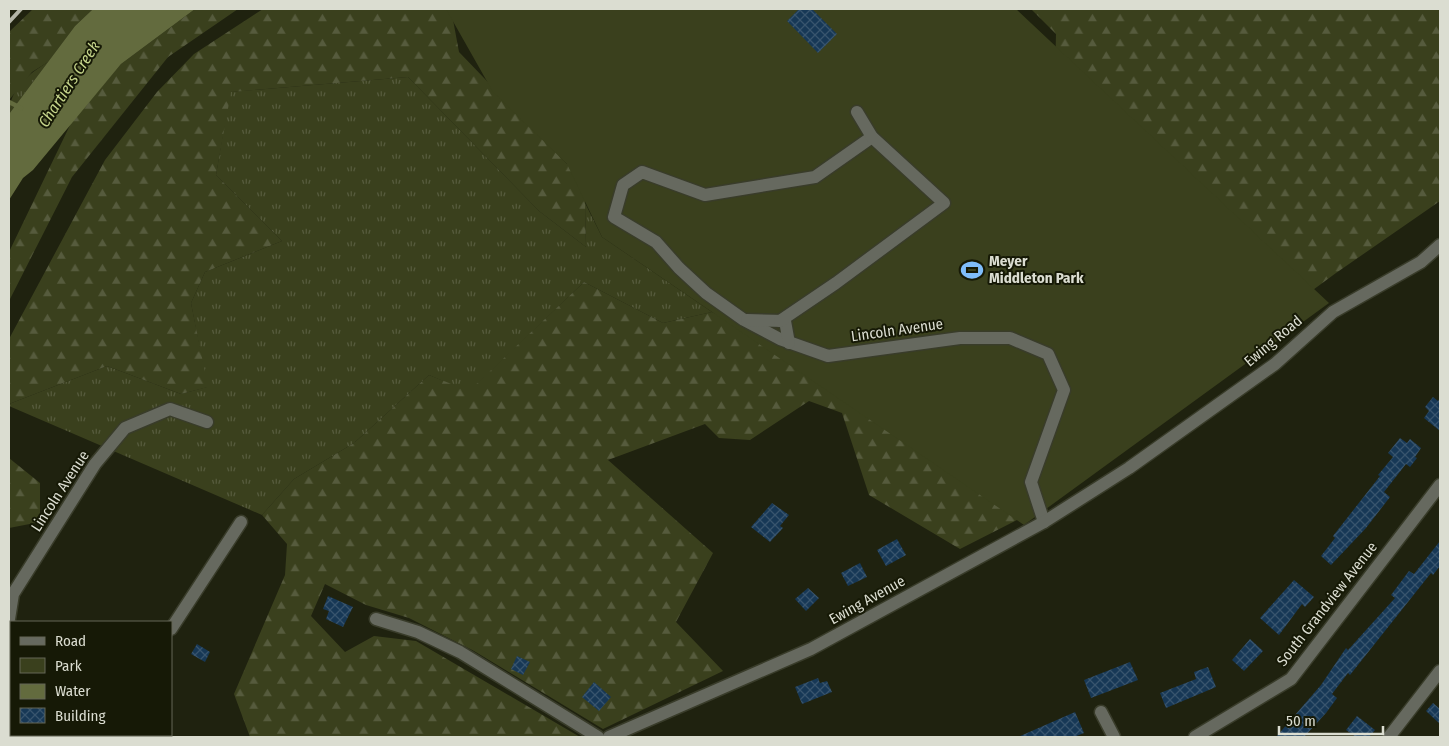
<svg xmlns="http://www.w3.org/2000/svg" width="1449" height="746" viewBox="0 0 1449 746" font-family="'Fira Sans Condensed',sans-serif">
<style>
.grass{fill:url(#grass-tufts)}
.forest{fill:url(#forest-firs)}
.park{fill:#3a401d}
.water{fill:#636b3e}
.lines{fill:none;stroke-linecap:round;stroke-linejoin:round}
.stream{stroke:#636b3e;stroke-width:4.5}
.building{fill:url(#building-cross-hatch)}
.minor-casing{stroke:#393c2a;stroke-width:15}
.minor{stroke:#66695f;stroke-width:12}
.rail{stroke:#b2b4a6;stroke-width:4}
.labels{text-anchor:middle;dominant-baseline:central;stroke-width:4;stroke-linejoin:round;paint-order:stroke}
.poi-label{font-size:15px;font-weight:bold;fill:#dbddd1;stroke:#161906;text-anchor:start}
.street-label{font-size:15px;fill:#dbddd1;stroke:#161906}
.water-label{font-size:16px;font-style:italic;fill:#c6d58b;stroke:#161906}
</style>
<defs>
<pattern id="grass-tufts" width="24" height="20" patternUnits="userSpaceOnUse" patternTransform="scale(1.25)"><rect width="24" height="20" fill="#3a401d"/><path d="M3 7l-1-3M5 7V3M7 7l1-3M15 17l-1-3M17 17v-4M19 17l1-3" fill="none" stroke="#565b3d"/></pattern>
<pattern id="forest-firs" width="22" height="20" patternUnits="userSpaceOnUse" patternTransform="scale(1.25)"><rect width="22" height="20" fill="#3a401d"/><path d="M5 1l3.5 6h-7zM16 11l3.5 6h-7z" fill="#565b3d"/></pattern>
<pattern id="building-cross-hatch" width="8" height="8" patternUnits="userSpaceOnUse" patternTransform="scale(1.25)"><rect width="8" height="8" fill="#173856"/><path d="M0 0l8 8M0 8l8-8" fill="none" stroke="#38546d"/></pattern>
</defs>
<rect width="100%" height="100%" fill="#1f220f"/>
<g class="grass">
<path d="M48 62 9 114C9 90 28 74 48 62Z"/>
<polygon points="408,77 539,211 586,247 585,203 602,237 712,312 663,323 584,282 469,392 429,375 354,443 294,479 262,515 9,406 9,404 107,366 181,394 207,387 191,303 205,272 282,241 216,175 230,92"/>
</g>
<g class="forest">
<polygon points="33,9 93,9 75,26 48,62 32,72 9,100 9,32"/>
<polygon points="195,9 238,9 168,57 72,177 9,301 9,252 72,121 121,64"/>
<polygon points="263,9 451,9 459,52 567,164 584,149 586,247 539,211 408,77 231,92 216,175 282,241 205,272 191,303 208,387 181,394 107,366 9,404 9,339 105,160 157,92 194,54"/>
<polygon points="1031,9 1440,9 1440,201 1336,273 1064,473 1054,119 1056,34"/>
<polygon points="584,282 663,323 712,312 807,361 1027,515 960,549 869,495 842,413 809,401 750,440 719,438 705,424 608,460 713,553 676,622 723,671 603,729 474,651 409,618 366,605 325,584 311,616 345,652 374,636 416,641 580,737 250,737 234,694 285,575 287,544 262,515 294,479 354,443 429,375 469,391"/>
<polygon points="9,458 40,483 40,522 9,528"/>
</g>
<polygon class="park" points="446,9 1016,9 1329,303 1024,525 602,237 567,164 493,92"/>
<polygon class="water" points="93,9 195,9 121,64 33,170 23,178 9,200 9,114 75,26"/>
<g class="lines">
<polyline class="stream" points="9,102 21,108"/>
</g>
<g class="building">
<polygon points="799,9 812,9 837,34 818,53 787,21"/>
<polygon points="1433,397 1438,401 1440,398 1440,431 1424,418 1429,411 1425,407"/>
<polygon points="1400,438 1407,443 1410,439 1421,448 1415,457 1417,458 1410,467 1406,464 1384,492 1390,497 1366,528 1331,565 1321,556 1335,538 1333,536 1380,476 1378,475 1393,457 1388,453"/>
<polygon points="772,503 789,515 780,526 783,528 770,542 751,527"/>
<polygon points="897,539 906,555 886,566 877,550"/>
<polygon points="1440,541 1440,566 1433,575 1431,573 1350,675 1348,673 1332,694 1337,698 1326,713 1304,737 1276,737 1321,685 1346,648 1348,650 1395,598 1391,595 1409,571 1414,574"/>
<polygon points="860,563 867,577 848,586 841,573"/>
<polygon points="1294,580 1314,597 1305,607 1302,604 1279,635 1260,618"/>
<polygon points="808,588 819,598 806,611 795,599"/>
<polygon points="328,596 353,607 343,627 326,619 329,611 323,609"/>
<polygon points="1250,639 1263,651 1244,671 1232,660"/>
<polygon points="197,644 210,652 205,662 191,654"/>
<polygon points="517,656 530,662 523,675 511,669"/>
<polygon points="1130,662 1138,680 1091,698 1084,680"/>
<polygon points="1208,667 1216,687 1166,708 1160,693 1196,679 1194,672"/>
<polygon points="818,678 820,683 827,681 832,692 802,704 795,687"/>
<polygon points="594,682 611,697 599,711 582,697"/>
<polygon points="1433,703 1440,709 1440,724 1426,711"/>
<polygon points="1075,712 1084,733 1074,737 1018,737"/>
<polygon points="1357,716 1375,730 1369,737 1356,737 1346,730"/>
</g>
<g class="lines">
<g class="minor-casing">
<g id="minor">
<polyline points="872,137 815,177 705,195 642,172 623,185 614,217 656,242 679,268 706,293 744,320 780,339 828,356 960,338 1010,338 1048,354 1064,390 1031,482 1044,522"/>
<polyline points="747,320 785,321 789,343"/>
<polyline points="780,321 836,283 944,203 872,137 857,112"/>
<polyline points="9,619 13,594 95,464 125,428 170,409 207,422"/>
<polyline points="376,619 418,632 460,652 598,737"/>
<polyline points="171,629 241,522"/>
<polyline points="9,709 11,709"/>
<polyline points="1101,712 1114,737"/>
<polyline points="159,735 164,737"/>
<polyline points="609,737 811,649 1044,522 1129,468 1275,364 1333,312 1421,262 1440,245"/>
<polyline points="1195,737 1291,679 1440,485"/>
<polyline points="1389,737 1440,671"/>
</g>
</g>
<use href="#minor" class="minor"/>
<polyline class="rail" points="9,22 21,9"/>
</g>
<defs>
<g id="stadium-bare" transform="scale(1.725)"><path d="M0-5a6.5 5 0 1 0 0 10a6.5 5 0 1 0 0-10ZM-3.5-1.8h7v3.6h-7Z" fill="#7fbdfa" stroke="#161906" stroke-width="2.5" paint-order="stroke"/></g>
</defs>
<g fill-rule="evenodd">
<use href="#stadium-bare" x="972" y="270"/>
</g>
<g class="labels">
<g class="poi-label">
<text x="989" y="261">Meyer<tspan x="989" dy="17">Middleton Park</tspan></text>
</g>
<g class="street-label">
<text transform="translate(897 330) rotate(-8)">Lincoln Avenue</text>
<text transform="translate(1273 341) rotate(-40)">Ewing Road</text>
<text transform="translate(60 491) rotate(-57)">Lincoln Avenue</text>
<text transform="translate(867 600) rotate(-29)">Ewing Avenue</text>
<text transform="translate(1327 604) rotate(-52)">South Grandview Avenue</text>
</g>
<g class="water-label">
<text transform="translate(69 84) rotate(-57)">Chartiers Creek</text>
</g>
</g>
<rect width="1449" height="746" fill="none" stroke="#dbddd1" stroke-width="20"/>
<rect x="10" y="621" width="162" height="115" fill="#161906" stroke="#656757"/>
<rect x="20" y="637" width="25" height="8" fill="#66695f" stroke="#656757"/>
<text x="55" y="646" font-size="15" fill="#dbddd1">Road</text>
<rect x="20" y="658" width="25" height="15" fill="#3a401d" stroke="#656757"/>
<text x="55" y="671" font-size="15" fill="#dbddd1">Park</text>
<rect x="20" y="684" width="25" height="15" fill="#636b3e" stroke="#656757"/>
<text x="55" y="696" font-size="15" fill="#dbddd1">Water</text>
<rect x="20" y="708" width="25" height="15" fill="url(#building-cross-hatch)" stroke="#656757"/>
<text x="55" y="721" font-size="15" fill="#dbddd1">Building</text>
<path d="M1279 726v8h104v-8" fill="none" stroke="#dbddd1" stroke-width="2.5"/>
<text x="1286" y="726" font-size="15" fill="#dbddd1" stroke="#161906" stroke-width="4" paint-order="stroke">50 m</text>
</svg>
